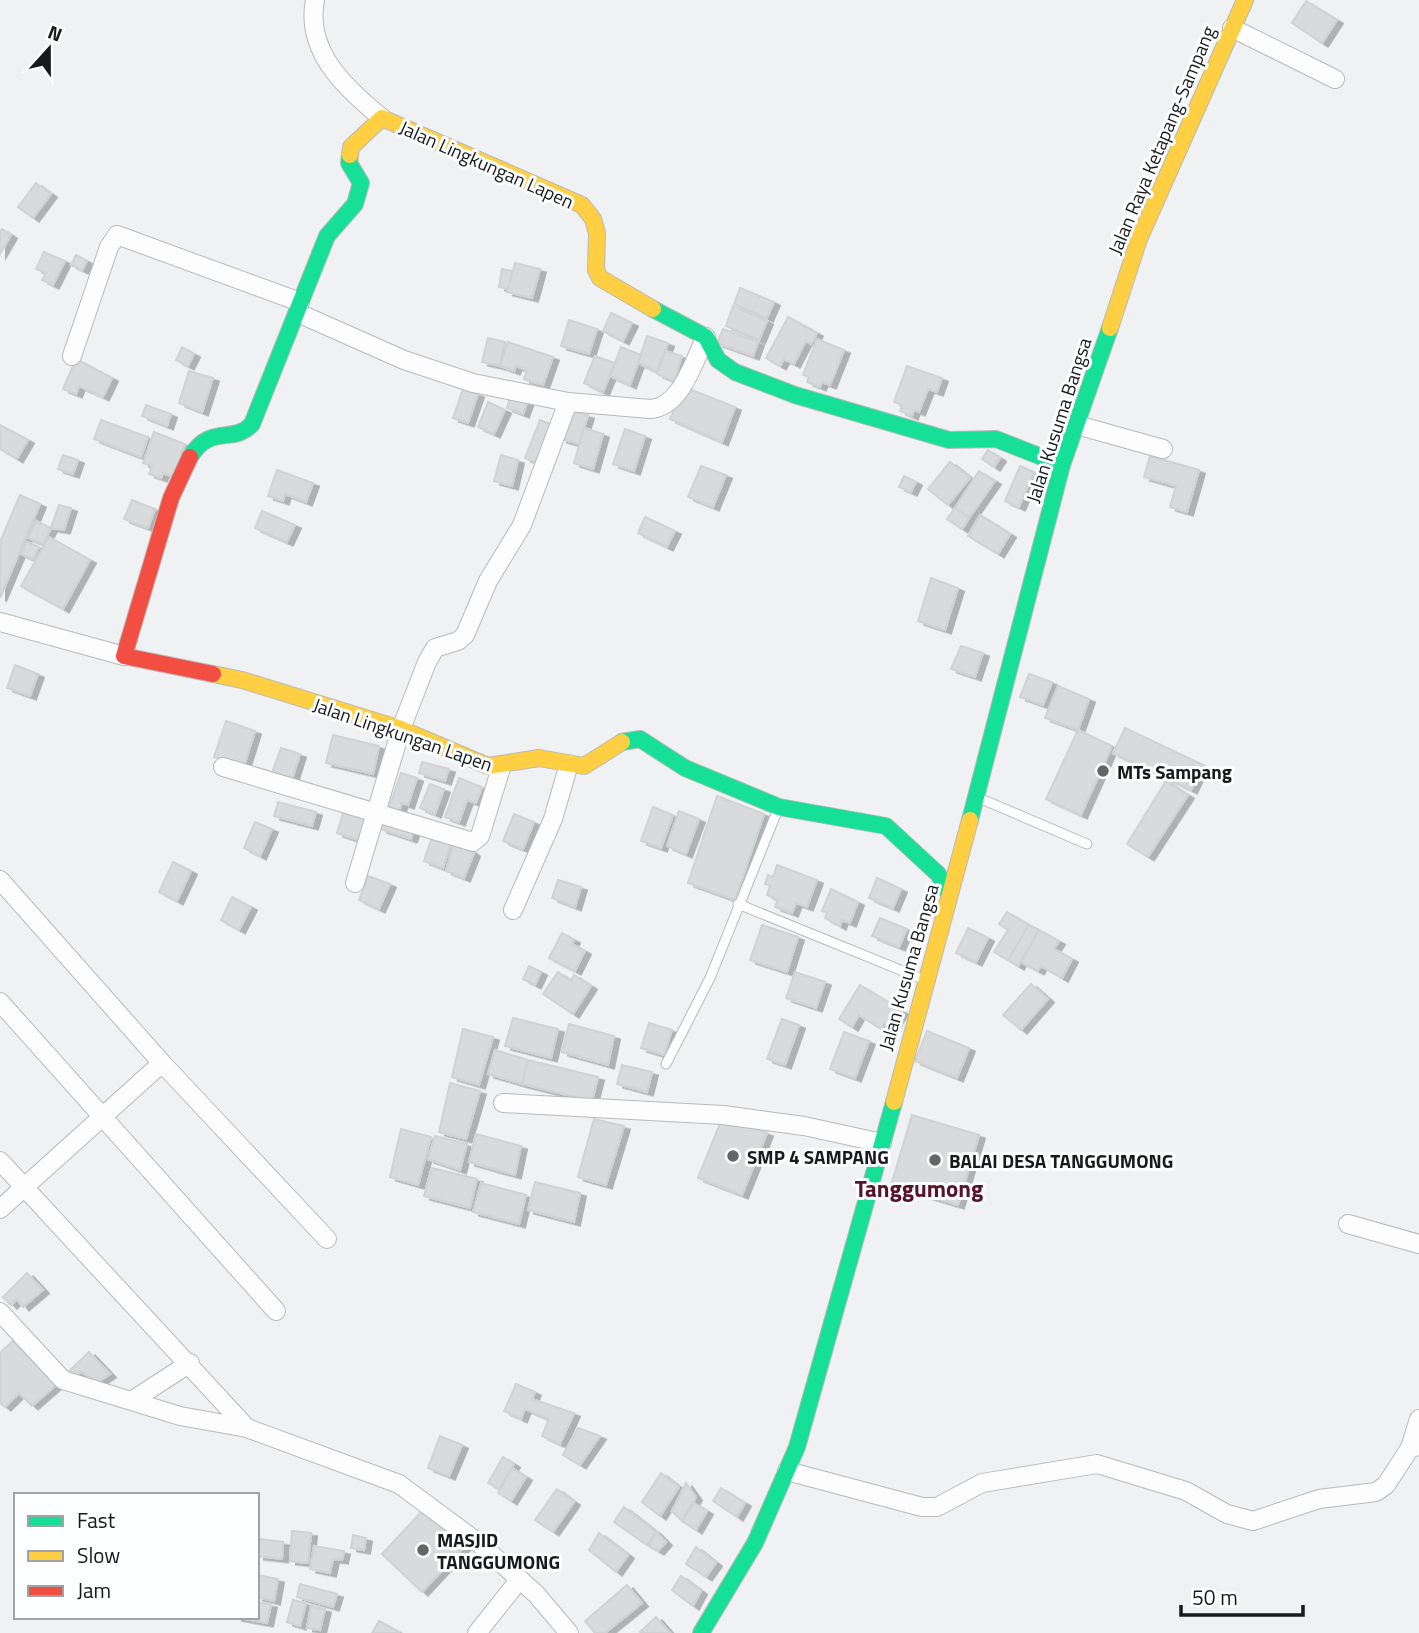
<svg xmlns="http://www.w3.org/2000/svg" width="1419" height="1633" viewBox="0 0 1419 1633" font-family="'Titillium Web',sans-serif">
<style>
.building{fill:#d8dadc;stroke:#d0d2d3;stroke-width:2;filter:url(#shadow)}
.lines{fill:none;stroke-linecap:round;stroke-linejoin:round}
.lane-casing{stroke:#b7b9bb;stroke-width:11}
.street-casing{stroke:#b7b9bb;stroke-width:20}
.fast-casing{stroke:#b7b9bb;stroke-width:18}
.slow-casing{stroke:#b7b9bb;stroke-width:18}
.jam-casing{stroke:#b7b9bb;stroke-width:18}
.lane{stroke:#fdfdfd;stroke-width:9}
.street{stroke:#fdfdfd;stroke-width:18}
.fast{stroke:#16e098;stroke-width:16}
.slow{stroke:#ffcf43;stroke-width:16}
.jam{stroke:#f24e42;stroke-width:16}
.poi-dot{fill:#636566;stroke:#fdfeff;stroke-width:2.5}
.labels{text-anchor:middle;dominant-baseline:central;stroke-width:6;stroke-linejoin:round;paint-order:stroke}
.street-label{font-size:19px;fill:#17191a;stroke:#fdfeff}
.poi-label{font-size:19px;font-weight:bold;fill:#17191a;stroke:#fdfeff;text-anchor:start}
.quarter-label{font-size:23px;font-weight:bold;fill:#571327;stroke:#fdfeff}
</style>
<defs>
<filter id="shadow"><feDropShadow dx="6" dy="3.5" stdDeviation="0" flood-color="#0004"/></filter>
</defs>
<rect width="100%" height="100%" fill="#eff1f3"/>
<g class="building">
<polygon points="1306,1 1337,20 1322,43 1292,23"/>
<polygon points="36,183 51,194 33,218 18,207"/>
<polygon points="2,229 11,235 0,254 0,231"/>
<polygon points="44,252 65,261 53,285 42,280 46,273 36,269"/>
<polygon points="76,255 87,261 82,270 71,265"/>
<polygon points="515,263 540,269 532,298 507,292"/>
<polygon points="502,269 512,271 508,289 499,287"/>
<polygon points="740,288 774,302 767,318 734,304"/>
<polygon points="733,306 767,321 759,340 726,326"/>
<polygon points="611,313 632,323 623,341 603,331"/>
<polygon points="788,317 817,333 811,344 806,341 794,364 784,359 780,366 766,358"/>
<polygon points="569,320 597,329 589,354 561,346"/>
<polygon points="723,329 758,342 753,356 717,343"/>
<polygon points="647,336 668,343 657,372 638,363"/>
<polygon points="488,338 505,342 500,366 482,362"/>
<polygon points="817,339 844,350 830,385 822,382 820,387 807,382 809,377 803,375"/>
<polygon points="508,342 553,357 543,385 524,379 527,370 516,366 514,371 500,366"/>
<polygon points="182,347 194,354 188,366 176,360"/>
<polygon points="621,347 641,355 630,385 610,376"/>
<polygon points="665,351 682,356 674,381 657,374"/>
<polygon points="595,356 615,363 603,392 584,383"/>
<polygon points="76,359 112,378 103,397 79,386 76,394 63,389"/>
<polygon points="907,366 942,378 937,392 928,389 919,412 914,410 912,416 900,411 902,405 894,402"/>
<polygon points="189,371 213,378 202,412 179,403"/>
<polygon points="684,387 735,407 722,442 670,419"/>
<polygon points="463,389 478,394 468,423 453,418"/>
<polygon points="511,394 528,400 523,414 507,408"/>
<polygon points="488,402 505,410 494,434 478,427"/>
<polygon points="146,405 171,414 167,426 142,416"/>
<polygon points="569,411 588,415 579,444 561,439"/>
<polygon points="101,420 148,437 141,457 94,439"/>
<polygon points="540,420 558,427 540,464 525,458"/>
<polygon points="0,425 28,440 17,459 0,449"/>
<polygon points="584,428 603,434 593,469 574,463"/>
<polygon points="625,429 645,436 634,471 613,464"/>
<polygon points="154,432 185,444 173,477 163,473 161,478 149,474 152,466 143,463"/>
<polygon points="988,450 1000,458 994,467 982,459"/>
<polygon points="63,455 78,460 73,474 58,469"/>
<polygon points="501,455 518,460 512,486 494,481"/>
<polygon points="1150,456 1199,470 1187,512 1170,507 1176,486 1144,477"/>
<polygon points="950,462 970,478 948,505 928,489"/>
<polygon points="701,466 726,475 713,507 688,497"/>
<polygon points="1020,466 1034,472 1019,507 1005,501"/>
<polygon points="277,470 313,483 306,502 285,494 283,501 268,496"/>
<polygon points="979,471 995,481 969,518 955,508"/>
<polygon points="904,476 916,482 911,492 899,487"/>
<polygon points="20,495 40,504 0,598 0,542"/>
<polygon points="132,500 155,509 148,528 124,519"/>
<polygon points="59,505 71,508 64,530 51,528"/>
<polygon points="955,508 969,518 962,529 947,519"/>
<polygon points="262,511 295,525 287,542 255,528"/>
<polygon points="980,515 1010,534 998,554 968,536"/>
<polygon points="645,517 675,531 667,547 638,533"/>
<polygon points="36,521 51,528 43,544 28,538"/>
<polygon points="49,537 90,560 63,609 21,586"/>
<polygon points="27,542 39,547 33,559 21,554"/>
<polygon points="931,578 958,588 945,630 918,621"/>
<polygon points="961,646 983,653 975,677 951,669"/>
<polygon points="15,665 38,674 30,696 7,688"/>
<polygon points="1029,674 1052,682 1043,705 1020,697"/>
<polygon points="1058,686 1089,699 1078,730 1045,718"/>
<polygon points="226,721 255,731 244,766 214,757"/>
<polygon points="1125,728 1203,765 1191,790 1113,753"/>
<polygon points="1078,730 1112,746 1081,815 1046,799"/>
<polygon points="333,735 379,746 373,774 326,763"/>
<polygon points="281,748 300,754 292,779 272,773"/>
<polygon points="422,762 449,769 445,781 419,773"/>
<polygon points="401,773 417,778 408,805 402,803 398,814 388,811"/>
<polygon points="459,778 482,787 476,803 467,800 459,822 445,817"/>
<polygon points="1166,781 1188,795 1148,857 1127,844"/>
<polygon points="430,784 444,789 435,814 420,808"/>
<polygon points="717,796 764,814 735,900 688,883"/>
<polygon points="278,802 316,812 312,826 274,816"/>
<polygon points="653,807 673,815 661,848 641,841"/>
<polygon points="679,811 699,819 686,854 667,846"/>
<polygon points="343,813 371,821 364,842 337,833"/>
<polygon points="514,814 534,822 523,849 503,841"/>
<polygon points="384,820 414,830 411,839 381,829"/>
<polygon points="255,822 272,829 260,856 244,848"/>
<polygon points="433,834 452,840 443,868 424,861"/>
<polygon points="455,838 474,853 464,878 446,871"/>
<polygon points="173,862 191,871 177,901 159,892"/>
<polygon points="777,865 817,880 807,907 796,903 792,913 775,907 778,900 767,895 770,886 765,884 768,875 773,877"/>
<polygon points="368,876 390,884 379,909 359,900"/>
<polygon points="877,878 901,889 893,908 869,898"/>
<polygon points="558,880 581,887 575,907 552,898"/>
<polygon points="831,889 858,902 850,923 842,920 840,926 825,918 827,913 822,911"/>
<polygon points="232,897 251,907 239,930 221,920"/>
<polygon points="1007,912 1029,925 1008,960 994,952 1008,930 999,924"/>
<polygon points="880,918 907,929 899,947 872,936"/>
<polygon points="762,925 798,937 787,972 750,960"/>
<polygon points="1029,925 1039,930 1018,966 1008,960"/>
<polygon points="968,928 988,938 976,962 956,953"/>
<polygon points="1039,930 1059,941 1054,949 1072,959 1062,978 1041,966 1038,971 1021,962"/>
<polygon points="562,933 574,940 572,944 585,951 575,971 549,958"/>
<polygon points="529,966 541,972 535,985 523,979"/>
<polygon points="558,972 571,981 574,975 591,986 573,1014 543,994"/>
<polygon points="795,972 825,982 816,1008 786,998"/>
<polygon points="1031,984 1048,999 1021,1030 1003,1015"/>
<polygon points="860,985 902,1011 892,1028 884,1023 881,1029 859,1015 852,1027 839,1019"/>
<polygon points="513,1018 558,1029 551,1058 505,1046"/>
<polygon points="782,1019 799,1025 785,1065 767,1059"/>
<polygon points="649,1023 672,1030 664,1055 641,1048"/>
<polygon points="569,1024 614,1036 608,1065 562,1052"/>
<polygon points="463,1029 493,1037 479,1085 452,1077"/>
<polygon points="927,1031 969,1048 957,1078 915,1061"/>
<polygon points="844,1032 869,1041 855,1078 830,1069"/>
<polygon points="495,1050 528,1060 522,1084 488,1074"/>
<polygon points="528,1060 598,1077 592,1101 522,1084"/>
<polygon points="622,1065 652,1072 647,1092 617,1084"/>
<polygon points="450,1083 480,1091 466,1139 439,1132"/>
<polygon points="912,1115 979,1135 958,1205 891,1185"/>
<polygon points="723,1116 767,1133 742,1195 698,1178"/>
<polygon points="594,1119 624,1126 606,1185 578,1177"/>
<polygon points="401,1129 431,1137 418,1185 390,1177"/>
<polygon points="476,1134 521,1146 515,1175 469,1162"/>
<polygon points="435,1136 467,1144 460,1170 428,1159"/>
<polygon points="432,1168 477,1179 470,1208 424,1196"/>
<polygon points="535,1182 580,1193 574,1222 528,1210"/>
<polygon points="481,1183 526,1195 519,1224 473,1212"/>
<polygon points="27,1273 43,1290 23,1307 17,1299 11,1305 3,1297"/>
<polygon points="13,1341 56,1385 32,1406 19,1393 5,1407 0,1403 0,1353"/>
<polygon points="89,1352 110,1374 98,1382 81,1372 73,1378 68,1372"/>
<polygon points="516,1384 535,1392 532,1399 574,1413 560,1444 542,1436 549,1419 525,1409 521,1419 504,1411"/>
<polygon points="578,1428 600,1436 580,1465 563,1455"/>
<polygon points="440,1436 462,1445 449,1476 428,1468"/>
<polygon points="503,1457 514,1464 500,1489 488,1483"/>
<polygon points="512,1468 526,1477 511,1501 498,1493"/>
<polygon points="661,1473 679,1487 660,1516 642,1502"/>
<polygon points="686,1483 696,1497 682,1521 672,1511"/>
<polygon points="721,1488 745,1503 737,1517 713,1501"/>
<polygon points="557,1489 574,1502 553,1532 535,1520"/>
<polygon points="694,1503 707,1511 696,1530 682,1521"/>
<polygon points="624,1507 656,1532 647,1545 614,1522"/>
<polygon points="424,1509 465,1546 422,1592 382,1554"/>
<polygon points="292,1531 311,1533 308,1563 290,1561"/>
<polygon points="656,1532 666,1542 658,1551 649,1546"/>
<polygon points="599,1533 628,1555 616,1572 589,1550"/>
<polygon points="353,1535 366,1538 364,1550 351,1548"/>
<polygon points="259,1539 283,1542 282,1559 258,1556"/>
<polygon points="314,1546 344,1551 342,1560 333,1559 330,1573 310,1569"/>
<polygon points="696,1547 716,1563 706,1577 686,1564"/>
<polygon points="257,1575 278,1579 274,1601 257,1597"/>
<polygon points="681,1576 701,1591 693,1606 672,1590"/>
<polygon points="300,1584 337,1594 333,1607 297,1597"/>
<polygon points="627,1585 642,1603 605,1633 595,1633 585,1621"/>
<polygon points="293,1600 306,1603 300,1626 287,1622"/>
<polygon points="257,1602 271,1604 267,1623 235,1617 257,1617"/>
<polygon points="311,1606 325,1609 320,1630 307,1628"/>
<polygon points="656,1617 670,1633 641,1633 640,1632"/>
<polygon points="379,1621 399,1632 399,1633 372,1633"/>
</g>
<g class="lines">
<g class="lane-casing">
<g id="lane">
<polyline points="979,798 1087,844"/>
<polyline points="738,904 925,980"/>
<polyline points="666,1064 710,978 778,809"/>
</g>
</g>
<g class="street-casing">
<g id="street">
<path d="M315 0C305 51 345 88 382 118"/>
<polyline points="1232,28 1335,79"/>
<path d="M298 313 404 360 473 383 568 402 650 409C681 408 694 360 706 337"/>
<polyline points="72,356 109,247 117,235 300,302"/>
<polyline points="1077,425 1163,449"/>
<polyline points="0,622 124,656"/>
<polyline points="223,767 473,842 480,836 501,768"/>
<polyline points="0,880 162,1063 327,1239"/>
<polyline points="355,883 401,729 427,662 435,648 458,641 465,635 488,581 522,525 568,402"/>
<polyline points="513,910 553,819 569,764"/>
<polyline points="0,1002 276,1311"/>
<polyline points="503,1103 723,1115 804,1126 882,1143"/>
<polyline points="0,1161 247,1428"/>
<polyline points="0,1209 162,1063"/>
<polyline points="1348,1224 1419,1244"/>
<polyline points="0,1312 63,1380 180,1416 247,1428 399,1484 480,1544 536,1594 569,1633"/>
<polyline points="133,1400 190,1363"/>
<polyline points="1410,1448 1419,1419"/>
<polyline points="787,1471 922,1507 937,1507 982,1483 1097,1464 1186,1491 1227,1514 1253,1521 1319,1499 1376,1492 1386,1485 1410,1448 1419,1446"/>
<polyline points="477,1633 520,1579"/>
</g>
</g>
<g class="fast-casing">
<g id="fast">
<polyline points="653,309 706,337 718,360 735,372 795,395 949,440 996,439 1062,465"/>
<path d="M190 457C211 423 233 445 252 424L327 236 355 204 361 183 349 163 350 155"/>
<polyline points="622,742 640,739 685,768 779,807 886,826 938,874 949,894"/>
<polyline points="970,820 1062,465 1110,328"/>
<polyline points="701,1633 755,1543 797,1447 894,1102"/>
</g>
</g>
<g class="slow-casing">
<g id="slow">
<polyline points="350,155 351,147 382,118 582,205 593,219 597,233 596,270 600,278 653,309"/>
<polyline points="1110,328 1139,239 1245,0"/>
<polyline points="213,674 242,680 401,729 488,766 539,758 584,766 622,742"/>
<polyline points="894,1102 970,820"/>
</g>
</g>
<g class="jam-casing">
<polyline id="jam" points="190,457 171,498 124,656 213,674"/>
</g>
<use href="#lane" class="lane"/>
<use href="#street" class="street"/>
<use href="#fast" class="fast"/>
<use href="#slow" class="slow"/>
<use href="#jam" class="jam"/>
</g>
<g class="poi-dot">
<circle cx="1103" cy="771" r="7"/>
<circle cx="733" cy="1156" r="7"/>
<circle cx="935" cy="1160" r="7"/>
<circle cx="423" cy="1550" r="7"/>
</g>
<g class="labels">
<g class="street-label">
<text transform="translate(1161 140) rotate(-67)">Jalan Raya Ketapang-Sampang</text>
<text transform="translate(487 164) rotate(24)">Jalan Lingkungan Lapen</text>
<text transform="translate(1058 420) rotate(-72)">Jalan Kusuma Bangsa</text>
<text transform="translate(403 734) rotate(19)">Jalan Lingkungan Lapen</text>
<text transform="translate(908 967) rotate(-74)">Jalan Kusuma Bangsa</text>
</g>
<g class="poi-label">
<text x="1117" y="771">MTs Sampang</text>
<text x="747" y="1156">SMP 4 SAMPANG</text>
<text x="949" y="1160">BALAI DESA TANGGUMONG</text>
<text x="437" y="1539">MASJID<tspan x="437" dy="22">TANGGUMONG</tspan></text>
</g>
<g class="quarter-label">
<text x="919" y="1188">Tanggumong</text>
</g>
</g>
<rect x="14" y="1493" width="245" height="126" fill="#fdfeff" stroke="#a1a2a3" stroke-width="2"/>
<rect x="28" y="1516" width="35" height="10" fill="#16e098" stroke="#a1a2a3" stroke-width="2"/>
<text x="77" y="1528" font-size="21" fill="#17191a">Fast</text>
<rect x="28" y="1551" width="35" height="10" fill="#ffcf43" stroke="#a1a2a3" stroke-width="2"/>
<text x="77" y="1563" font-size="21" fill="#17191a">Slow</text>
<rect x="28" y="1586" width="35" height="10" fill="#f24e42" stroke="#a1a2a3" stroke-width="2"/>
<text x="77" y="1598" font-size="21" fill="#17191a">Jam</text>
<g transform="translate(49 49) rotate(21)" stroke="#fdfeff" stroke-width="5" paint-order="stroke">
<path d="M0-5L12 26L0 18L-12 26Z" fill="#17191a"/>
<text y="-10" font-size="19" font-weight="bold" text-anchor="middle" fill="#17191a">N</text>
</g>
<path d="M1181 1605v10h122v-10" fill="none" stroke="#17191a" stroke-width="3.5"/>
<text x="1192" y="1605" font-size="21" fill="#17191a" stroke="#fdfeff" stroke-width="5" paint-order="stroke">50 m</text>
</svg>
